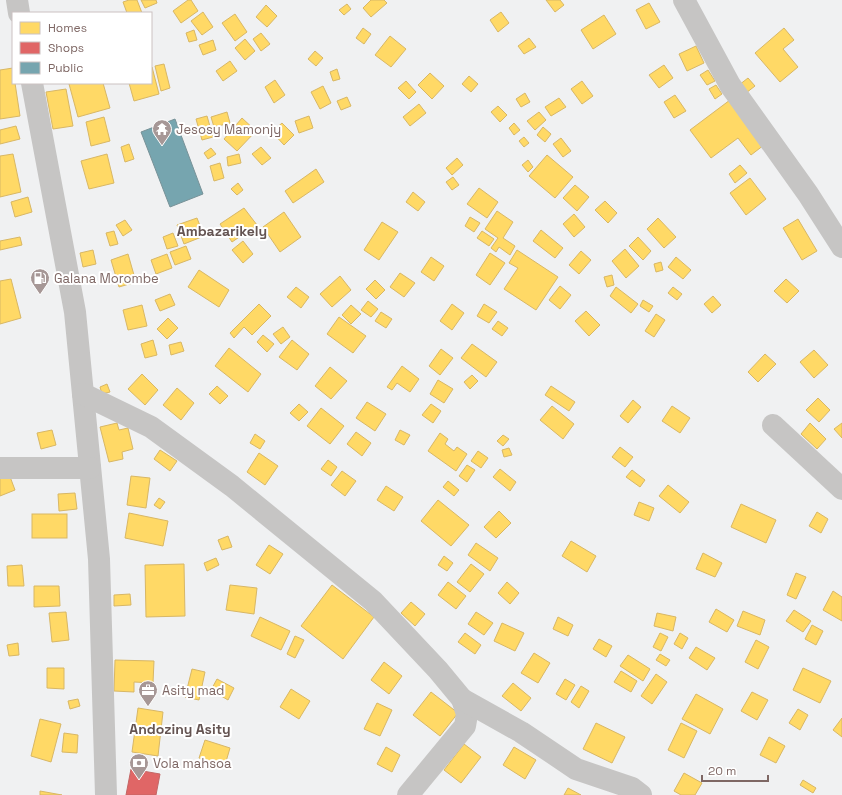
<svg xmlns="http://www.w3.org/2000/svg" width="842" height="795" viewBox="0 0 842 795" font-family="'Space Grotesk',sans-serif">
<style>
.homes{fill:#ffd966;stroke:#d8b765}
.shops{fill:#e06666;stroke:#c36665}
.public{fill:#76a5af;stroke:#789298}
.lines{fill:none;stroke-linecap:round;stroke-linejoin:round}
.minor{stroke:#c6c5c4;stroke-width:22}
.labels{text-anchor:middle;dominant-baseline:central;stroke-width:4;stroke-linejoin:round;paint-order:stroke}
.poi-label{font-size:13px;fill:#7e6764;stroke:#fff;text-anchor:start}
.neighbourhood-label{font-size:14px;font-weight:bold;fill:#645452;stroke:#fff}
</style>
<rect width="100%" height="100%" fill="#f0f1f2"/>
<g class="homes">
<polygon points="129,0 137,0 142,13 127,13 123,2"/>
<polygon points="141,0 156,0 157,3 145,8"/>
<polygon points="188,0 191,0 198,11 181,23 173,11"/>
<polygon points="371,0 384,0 387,3 371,17 363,8"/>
<polygon points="546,0 560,0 564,5 555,12"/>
<polygon points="649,3 660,22 646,29 636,10"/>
<polygon points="347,4 351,9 344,15 339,10"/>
<polygon points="266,5 277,16 267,27 256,17"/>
<polygon points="203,12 213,27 202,35 191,21"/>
<polygon points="501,12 509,23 498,32 490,20"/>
<polygon points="235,14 247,32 235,41 222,23"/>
<polygon points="604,15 616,34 593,49 581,30"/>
<polygon points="363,28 371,34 364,44 356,38"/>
<polygon points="784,28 794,40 783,49 798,67 780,82 755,53"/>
<polygon points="194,30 197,40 189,42 186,33"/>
<polygon points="261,33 270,44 261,51 253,39"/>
<polygon points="390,36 406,49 391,67 375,55"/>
<polygon points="529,38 536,47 524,54 518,46"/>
<polygon points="245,39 255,51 245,60 235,48"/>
<polygon points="213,40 216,50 203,55 199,45"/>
<polygon points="696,46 704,63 687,71 679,54"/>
<polygon points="315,51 323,58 316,66 308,59"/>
<polygon points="230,61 237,71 223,81 216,71"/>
<polygon points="164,64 170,88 161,91 155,66"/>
<polygon points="664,65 673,78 659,88 649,75"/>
<polygon points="152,67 159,94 134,101 129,83 151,83"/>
<polygon points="13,68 13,83 15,83 20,116 0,119 0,70"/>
<polygon points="337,69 340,79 333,81 330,72"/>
<polygon points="708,70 715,81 707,85 700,75"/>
<polygon points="430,73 444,86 432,99 418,85"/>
<polygon points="469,76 478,84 471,92 462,84"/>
<polygon points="748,78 755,86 746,93 739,85"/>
<polygon points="275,80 285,95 274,103 265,87"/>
<polygon points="406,81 416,92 409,99 398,88"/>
<polygon points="582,81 593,96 582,104 571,89"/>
<polygon points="72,83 103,83 110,108 78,117 69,84"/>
<polygon points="716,85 722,94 715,99 709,89"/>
<polygon points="323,86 331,103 320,109 311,92"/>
<polygon points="66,89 73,126 53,129 46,92"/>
<polygon points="525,93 530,102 521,107 516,99"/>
<polygon points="675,95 686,111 674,118 664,102"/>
<polygon points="347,97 351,106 341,110 337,101"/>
<polygon points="559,98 566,107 551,116 545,107"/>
<polygon points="730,100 764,145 751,155 738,138 711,158 690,130"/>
<polygon points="419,104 426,113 410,126 403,117"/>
<polygon points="498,106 507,115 500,122 491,112"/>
<polygon points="227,112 230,123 214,127 211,117"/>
<polygon points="539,112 546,120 535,130 527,121"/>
<polygon points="207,116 213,137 202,140 196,119"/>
<polygon points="309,116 313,128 299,133 295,121"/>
<polygon points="104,117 110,141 91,146 86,122"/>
<polygon points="242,118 256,131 237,151 224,139"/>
<polygon points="282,123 294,135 284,145 272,132"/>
<polygon points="514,123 520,130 514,135 509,128"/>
<polygon points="16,126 20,139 0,144 0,130"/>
<polygon points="543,127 551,134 545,142 537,135"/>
<polygon points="524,137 529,143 524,147 519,141"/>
<polygon points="561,138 571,151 563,157 553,144"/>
<polygon points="129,144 134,159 125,162 121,147"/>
<polygon points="261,147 271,158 262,165 252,154"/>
<polygon points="211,148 216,154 208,159 204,153"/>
<polygon points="13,154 21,192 0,197 0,156"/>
<polygon points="107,154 114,183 89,189 81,161"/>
<polygon points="239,154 241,163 228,166 227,157"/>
<polygon points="547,155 573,177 555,198 529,176"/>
<polygon points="457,158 463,165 452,175 446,168"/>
<polygon points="528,160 533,167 528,172 522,165"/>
<polygon points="220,163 224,178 214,181 210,166"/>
<polygon points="740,165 747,173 735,183 729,174"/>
<polygon points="316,169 324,182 293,203 285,191"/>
<polygon points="453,177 459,185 452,190 446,182"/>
<polygon points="750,178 766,199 746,215 730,193"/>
<polygon points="238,183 243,190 237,195 231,189"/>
<polygon points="575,185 589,197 577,211 563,198"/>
<polygon points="479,188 498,202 487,218 467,204"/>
<polygon points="413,192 425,202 418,211 406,202"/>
<polygon points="28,197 32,212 15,217 11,202"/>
<polygon points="605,201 617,213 608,223 595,210"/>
<polygon points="244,208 257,225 232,242 220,224"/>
<polygon points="497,211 513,222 503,238 515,246 510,255 499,247 496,252 491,248 498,238 485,229"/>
<polygon points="284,212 301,237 280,252 263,227"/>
<polygon points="574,214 585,227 574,237 563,224"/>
<polygon points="470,217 480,223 474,232 465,226"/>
<polygon points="197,218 204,236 184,244 177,225"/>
<polygon points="658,218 676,237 664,248 647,229"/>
<polygon points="798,219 817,251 802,260 783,228"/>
<polygon points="125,220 132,230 123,236 116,225"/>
<polygon points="382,222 398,232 379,260 364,250"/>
<polygon points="541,230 563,248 555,258 533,241"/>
<polygon points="114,231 118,244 110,246 106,233"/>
<polygon points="482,231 494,239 489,246 477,238"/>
<polygon points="173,233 178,246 167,249 163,237"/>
<polygon points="20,237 22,245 0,250 0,241"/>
<polygon points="638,237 651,251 643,260 629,246"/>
<polygon points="243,241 253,254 243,263 232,250"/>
<polygon points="186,246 191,259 175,265 170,252"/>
<polygon points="625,249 639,266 626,278 612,261"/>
<polygon points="93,250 96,264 83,267 80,253"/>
<polygon points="517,250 558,277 536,310 504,289 518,268 509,263"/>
<polygon points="581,251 591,260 579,274 569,265"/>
<polygon points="490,253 505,263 490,285 476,275"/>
<polygon points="128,254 136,282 119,287 111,260"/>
<polygon points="167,254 172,268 156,274 151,260"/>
<polygon points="431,257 444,266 434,281 421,272"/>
<polygon points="676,257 691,270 683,279 668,267"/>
<polygon points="661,262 663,270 656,272 654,264"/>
<polygon points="199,270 229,290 219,307 188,287"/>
<polygon points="400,273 415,283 404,297 390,287"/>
<polygon points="612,275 614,285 607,287 604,277"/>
<polygon points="340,276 351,290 332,307 320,294"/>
<polygon points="11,279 21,318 0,324 0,281"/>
<polygon points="786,279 799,291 787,303 774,291"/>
<polygon points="375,280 385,290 376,299 366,289"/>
<polygon points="560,286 571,295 560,309 549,300"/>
<polygon points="296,287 309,297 301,308 287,297"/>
<polygon points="616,287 638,304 631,313 610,296"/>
<polygon points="673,287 682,294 677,300 668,293"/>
<polygon points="170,294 175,305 160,311 155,300"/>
<polygon points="713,296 721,305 712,313 704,304"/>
<polygon points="643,300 653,306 649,312 640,306"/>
<polygon points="368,301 378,309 371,317 361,310"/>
<polygon points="259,304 271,316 252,335 244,327 234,338 230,333"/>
<polygon points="452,304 464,313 452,330 440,321"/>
<polygon points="484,304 497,312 489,323 477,316"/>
<polygon points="142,305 147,326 128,330 123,310"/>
<polygon points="351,305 361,314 351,324 342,315"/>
<polygon points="586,311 600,325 589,336 575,321"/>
<polygon points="381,312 392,319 386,328 375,321"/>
<polygon points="656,314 665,320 654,337 645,331"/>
<polygon points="339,317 366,336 353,353 327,334"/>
<polygon points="168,318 178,328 167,339 157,329"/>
<polygon points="498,321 508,328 502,336 492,329"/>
<polygon points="283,327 290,337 281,344 273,334"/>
<polygon points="263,335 274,344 267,352 257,342"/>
<polygon points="153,340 157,355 145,358 141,344"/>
<polygon points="292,340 309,354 297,370 279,357"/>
<polygon points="181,342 184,351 171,355 169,345"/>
<polygon points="472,344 497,362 486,377 461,358"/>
<polygon points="229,348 261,374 248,392 215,366"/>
<polygon points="441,349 453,358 440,375 429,366"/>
<polygon points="814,350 828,365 814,378 800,362"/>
<polygon points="765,354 776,364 758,382 748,372"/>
<polygon points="402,366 419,379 410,392 397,383 392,390 387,387"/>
<polygon points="330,367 347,381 331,399 315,386"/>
<polygon points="142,374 158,390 145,405 128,389"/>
<polygon points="472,375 478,381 470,389 464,382"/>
<polygon points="438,380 453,389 444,403 430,394"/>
<polygon points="107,384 110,392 102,394 100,387"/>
<polygon points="217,386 228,396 220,404 209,394"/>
<polygon points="551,386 575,402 569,411 545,395"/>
<polygon points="177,388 194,403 181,420 163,405"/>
<polygon points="818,398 830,410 819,422 806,410"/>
<polygon points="633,400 641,407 628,423 620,416"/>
<polygon points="367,402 386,414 375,431 356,418"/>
<polygon points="299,404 308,412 299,421 290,413"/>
<polygon points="431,404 441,411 433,423 422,415"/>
<polygon points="552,406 574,424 563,439 540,420"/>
<polygon points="672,406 690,418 680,433 662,421"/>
<polygon points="321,408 344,426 330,444 307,426"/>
<polygon points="117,423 119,430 128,428 133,449 122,452 123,459 109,462 100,427"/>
<polygon points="810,423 826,439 817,449 801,434"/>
<polygon points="842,423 842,438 834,429"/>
<polygon points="52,430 56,445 41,449 37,433"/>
<polygon points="400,430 410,435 404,445 395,440"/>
<polygon points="356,432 371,443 362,456 347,444"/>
<polygon points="440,433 448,439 445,444 454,451 457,447 467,454 456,471 428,451"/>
<polygon points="255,434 265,441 260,449 250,443"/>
<polygon points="503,435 509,439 503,446 497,441"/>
<polygon points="620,447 633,457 625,467 612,457"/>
<polygon points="509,448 512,455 504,457 502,450"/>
<polygon points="160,450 177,461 170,471 154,459"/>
<polygon points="478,451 488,458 481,468 471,461"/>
<polygon points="259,453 278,466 265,485 247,472"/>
<polygon points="328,460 337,467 331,476 321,469"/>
<polygon points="467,465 475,470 467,482 459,476"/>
<polygon points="500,469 516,482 510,491 493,477"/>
<polygon points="632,470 645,480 640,487 626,477"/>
<polygon points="342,471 356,481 345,496 331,485"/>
<polygon points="9,474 15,490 0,496 0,478"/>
<polygon points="131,476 150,478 146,508 127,505"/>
<polygon points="448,481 459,490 454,496 443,487"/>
<polygon points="668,485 689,502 680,513 659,496"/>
<polygon points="386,486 403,497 394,511 377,500"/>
<polygon points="75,493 77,509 59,511 58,494"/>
<polygon points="159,498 165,502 160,509 154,505"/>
<polygon points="438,500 469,525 451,546 421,521"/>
<polygon points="639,502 654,508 649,521 634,515"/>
<polygon points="741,504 776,520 766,543 731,527"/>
<polygon points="499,511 511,523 496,538 484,527"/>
<polygon points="817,512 828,519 821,533 809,526"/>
<polygon points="129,513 168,521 163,546 125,538"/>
<rect x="32" y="514" width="35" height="24"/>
<polygon points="228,536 232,547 222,550 218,540"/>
<polygon points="571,541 596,556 587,572 562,556"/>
<polygon points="476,543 498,558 490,571 468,555"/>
<polygon points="269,545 283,554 270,574 256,565"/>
<polygon points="703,553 722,563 715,577 696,569"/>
<polygon points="444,556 453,563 447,571 438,565"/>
<polygon points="216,558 219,565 207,571 204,563"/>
<polygon points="184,564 185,616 146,617 145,565"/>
<polygon points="471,564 484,574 470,592 457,582"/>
<polygon points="22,565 24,586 8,586 7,566"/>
<polygon points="796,573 806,577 796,599 787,595"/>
<polygon points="448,582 466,596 456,609 438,595"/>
<polygon points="507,582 519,593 510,604 498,593"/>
<polygon points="230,585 257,588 254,614 226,610"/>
<polygon points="332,585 374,617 343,659 301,626"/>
<polygon points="34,586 59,586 60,606 34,607"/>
<polygon points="833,591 842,597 842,621 823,610"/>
<polygon points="130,594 131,605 114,606 114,595"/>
<polygon points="411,602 425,614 415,626 401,613"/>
<polygon points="716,609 734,620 727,632 709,622"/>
<polygon points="794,610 811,621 803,632 786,621"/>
<polygon points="743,611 765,620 760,635 737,626"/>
<polygon points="66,612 69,640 52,642 49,613"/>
<polygon points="476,612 493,623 484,635 468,624"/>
<polygon points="657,613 676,617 673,631 654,626"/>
<polygon points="260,617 290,631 281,650 251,636"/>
<polygon points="558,617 573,625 568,636 553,629"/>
<polygon points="502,623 524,633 515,651 494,641"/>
<polygon points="812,625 823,631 816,645 805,639"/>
<polygon points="465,633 481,645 475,654 458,642"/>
<polygon points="660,633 668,637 661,651 653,647"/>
<polygon points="680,633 688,638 682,649 674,644"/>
<polygon points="295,636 304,640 295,658 287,654"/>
<polygon points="599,639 612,646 606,657 593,649"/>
<polygon points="756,640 769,647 758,669 745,662"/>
<polygon points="18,643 19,655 9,656 7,645"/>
<polygon points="696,647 715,658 707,670 689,658"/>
<polygon points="534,653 550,663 538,683 521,673"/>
<polygon points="660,654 670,660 666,666 656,660"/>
<polygon points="628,655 650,669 643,681 620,666"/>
<polygon points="115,660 154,661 153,683 134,682 134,692 114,691"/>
<polygon points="384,662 402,676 389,694 371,680"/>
<polygon points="47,668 64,668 64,689 47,688"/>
<polygon points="803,668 831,681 820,703 793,690"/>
<polygon points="192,669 205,672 199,700 185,697"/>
<polygon points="621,671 637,681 631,692 614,682"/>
<polygon points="656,674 667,682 652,704 641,696"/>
<polygon points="217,679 234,688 228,700 211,690"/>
<polygon points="565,679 575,685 566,700 556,694"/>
<polygon points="513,683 531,698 521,711 502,696"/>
<polygon points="581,686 589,691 579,708 571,702"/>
<polygon points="291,689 310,701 299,719 280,707"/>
<polygon points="431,692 458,713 440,736 413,715"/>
<polygon points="752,692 768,700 757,720 741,711"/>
<polygon points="696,694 723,709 710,734 682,719"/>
<polygon points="78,699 80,706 70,709 68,701"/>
<polygon points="377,703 392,710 380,736 364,729"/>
<polygon points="138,708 163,712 158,756 132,752"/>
<polygon points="798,709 808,715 800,730 789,723"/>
<polygon points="842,718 842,737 833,730"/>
<polygon points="40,719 61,724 51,762 31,756"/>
<polygon points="596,723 625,737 612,763 583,749"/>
<polygon points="681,723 697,731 684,758 668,750"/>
<polygon points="64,733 78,735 77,753 62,752"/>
<polygon points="769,737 785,746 776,763 760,755"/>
<polygon points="205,740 230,748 225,765 199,758"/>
<polygon points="464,744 481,757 461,783 444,770"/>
<polygon points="386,747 400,755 392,772 377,764"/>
<polygon points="514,747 536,760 525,779 503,765"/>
<polygon points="684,773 702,783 695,795 681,795 674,791"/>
<polygon points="803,780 816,788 813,793 800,785"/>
<polygon points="568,788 581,795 564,795"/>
<polygon points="40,791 62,795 40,795"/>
</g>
<polygon class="shops" points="131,769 160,774 156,795 126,795"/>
<polygon class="public" points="175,119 203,194 170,207 141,132"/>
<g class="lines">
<g class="minor">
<polyline points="17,0 19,13"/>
<polyline points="684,0 730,85 808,194 842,247"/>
<polyline points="32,83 75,312 99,559 106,795"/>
<polyline points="83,394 151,427 232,486 373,601 438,670 462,699 467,714 465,726 408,795"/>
<polyline points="773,425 842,489"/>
<polyline points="0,468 90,468"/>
<polyline points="462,699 521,732 576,769 632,788 641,795"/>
</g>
</g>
<defs>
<g id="temple-pin" transform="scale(1)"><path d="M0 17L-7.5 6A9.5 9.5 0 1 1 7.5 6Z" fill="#a69796" stroke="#fff"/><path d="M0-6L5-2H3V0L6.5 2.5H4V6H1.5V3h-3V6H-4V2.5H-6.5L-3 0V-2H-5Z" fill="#fff"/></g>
<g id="fuel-pin" transform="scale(1)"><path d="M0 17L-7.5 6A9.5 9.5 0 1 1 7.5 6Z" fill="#a69796" stroke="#fff"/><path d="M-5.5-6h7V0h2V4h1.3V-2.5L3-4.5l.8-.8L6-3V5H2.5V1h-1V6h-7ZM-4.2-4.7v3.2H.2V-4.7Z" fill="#fff"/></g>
<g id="office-pin" transform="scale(1)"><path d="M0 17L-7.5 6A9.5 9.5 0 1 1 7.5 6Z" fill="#a69796" stroke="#fff"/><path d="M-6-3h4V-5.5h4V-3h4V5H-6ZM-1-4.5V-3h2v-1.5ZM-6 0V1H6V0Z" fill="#fff"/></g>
<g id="bank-pin" transform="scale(1)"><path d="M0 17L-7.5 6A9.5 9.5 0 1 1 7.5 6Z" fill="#a69796" stroke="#fff"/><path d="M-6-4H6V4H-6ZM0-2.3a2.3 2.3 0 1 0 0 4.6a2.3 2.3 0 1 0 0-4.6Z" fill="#fff"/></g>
</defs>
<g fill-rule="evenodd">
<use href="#temple-pin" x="162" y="129"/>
<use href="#fuel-pin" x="40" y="278"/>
<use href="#office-pin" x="148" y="690"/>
<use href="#bank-pin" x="139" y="763"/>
</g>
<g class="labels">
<g class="poi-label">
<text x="176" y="129">Jesosy Mamonjy</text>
<text x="54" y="278">Galana Morombe</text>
<text x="162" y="690">Asity mad</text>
<text x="153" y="763">Vola mahsoa</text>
</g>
<g class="neighbourhood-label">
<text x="222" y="231">Ambazarikely</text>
<text x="180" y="729">Andoziny Asity</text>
</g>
</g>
<rect x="12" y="12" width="140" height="72" fill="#ffffff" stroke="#cbc2c1"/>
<rect x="20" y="22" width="20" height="12" fill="#ffd966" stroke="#cbc2c1"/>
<text x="48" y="32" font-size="12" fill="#7e6764">Homes</text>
<rect x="20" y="42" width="20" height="12" fill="#e06666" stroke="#cbc2c1"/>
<text x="48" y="52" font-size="12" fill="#7e6764">Shops</text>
<rect x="20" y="62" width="20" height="12" fill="#76a5af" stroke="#cbc2c1"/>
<text x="48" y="72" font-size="12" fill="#7e6764">Public</text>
<path d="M702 775v6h66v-6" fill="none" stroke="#7e6764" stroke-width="2"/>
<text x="708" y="775" font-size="12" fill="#7e6764" stroke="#ffffff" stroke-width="3" paint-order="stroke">20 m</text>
</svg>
